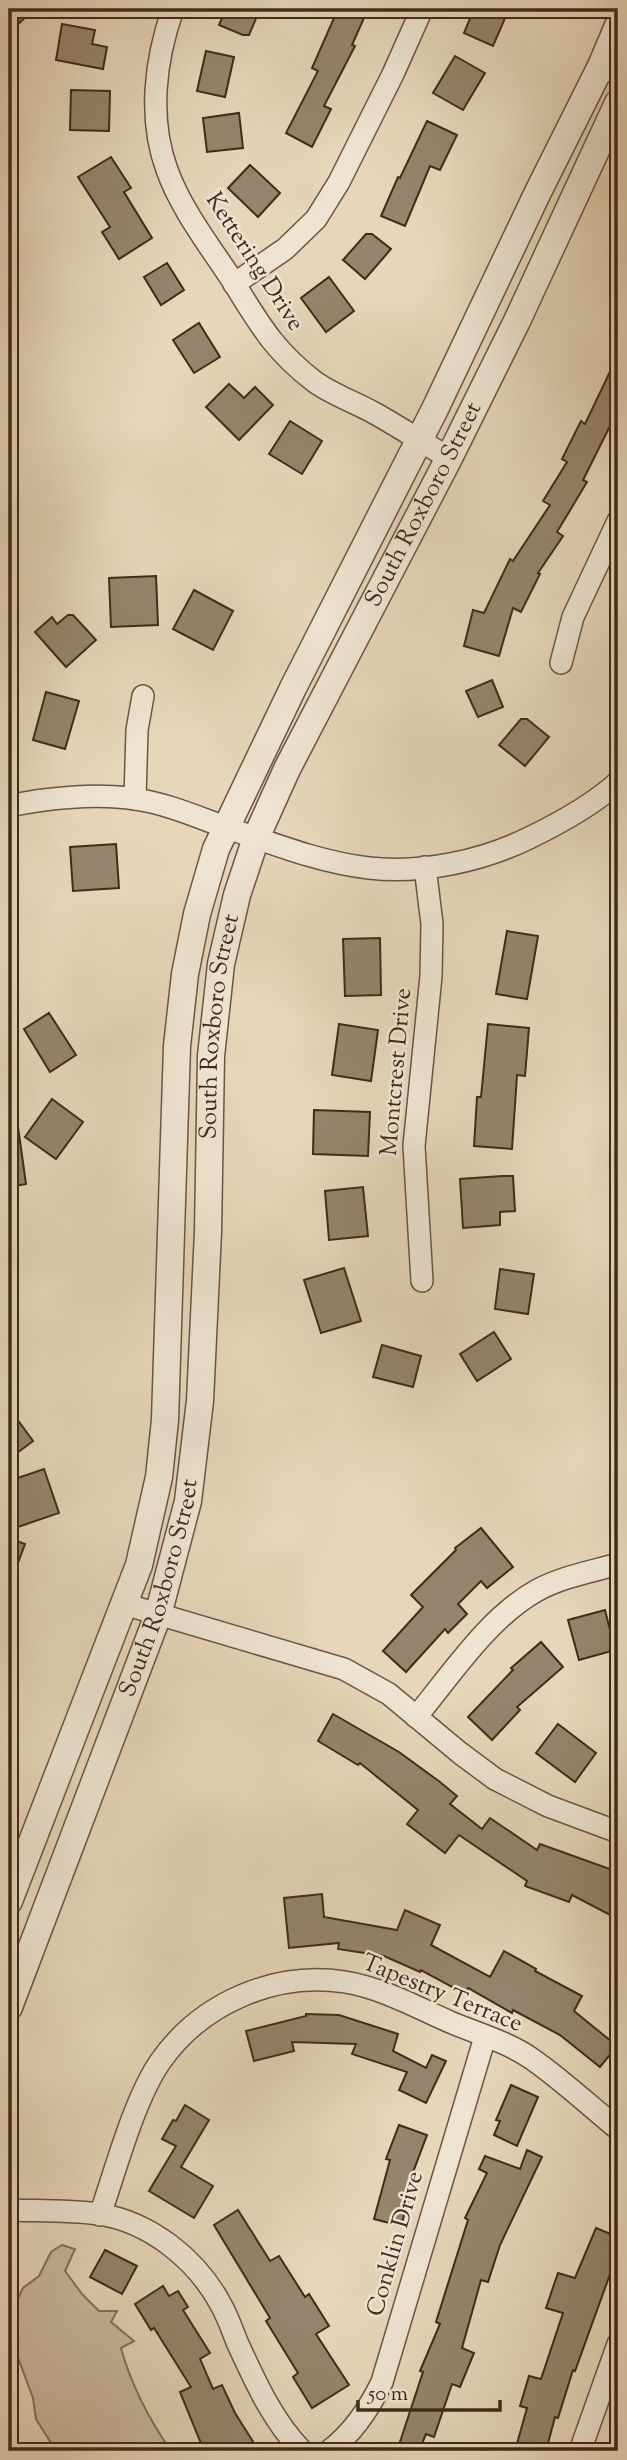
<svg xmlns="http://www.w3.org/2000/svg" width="627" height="2460" viewBox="0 0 627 2460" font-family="'Sorts Mill Goudy',serif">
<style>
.green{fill:#cbb99f;stroke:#86725c;stroke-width:2}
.building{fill:#97846d;stroke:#412b1a;stroke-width:2}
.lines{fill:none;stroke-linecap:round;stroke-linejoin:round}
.minor-casing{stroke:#6a5642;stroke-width:24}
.tertiary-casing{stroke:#6a5642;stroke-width:29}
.minor{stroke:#efe4d2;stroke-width:21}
.tertiary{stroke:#efe4d2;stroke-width:26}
.labels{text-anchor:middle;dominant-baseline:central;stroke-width:5;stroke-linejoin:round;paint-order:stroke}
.street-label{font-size:24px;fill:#412b1a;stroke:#efe4d2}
</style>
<rect width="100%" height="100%" fill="#e7d6ba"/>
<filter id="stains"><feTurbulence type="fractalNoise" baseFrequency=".00286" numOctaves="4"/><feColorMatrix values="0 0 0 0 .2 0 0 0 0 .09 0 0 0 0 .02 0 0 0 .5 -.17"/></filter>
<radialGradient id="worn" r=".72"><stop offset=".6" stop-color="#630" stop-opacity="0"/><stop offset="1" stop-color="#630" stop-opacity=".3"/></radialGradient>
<path class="green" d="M62 2245 75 2249 65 2271 82 2294 99 2311H117L111 2322 134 2341 121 2348C131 2385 149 2419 171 2451H56L36 2419 33 2398 14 2347 12 2311 23 2288 39 2276 51 2252Z"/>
<g class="building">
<polygon points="9,9 34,9 9,33"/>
<polygon points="226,9 260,9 249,35 243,35 219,25"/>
<polygon points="338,9 368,9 352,45 355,46 324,106 331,109 312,147 286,133 318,71 312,68"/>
<polygon points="474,9 509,9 493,46 464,33"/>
<polygon points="62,24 95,30 92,44 107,47 103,69 56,60"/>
<polygon points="206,51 234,57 225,97 197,91"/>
<polygon points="455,56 485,73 463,110 433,93"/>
<polygon points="71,90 110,91 109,131 70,130"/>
<polygon points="239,113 243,148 207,152 203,118"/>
<polygon points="427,121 457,135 440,170 430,166 405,226 381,216 398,177 400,178"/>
<polygon points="111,157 131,188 124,192 152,238 119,259 102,232 110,227 78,177"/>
<polygon points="250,165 280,193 258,217 228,188"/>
<polygon points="366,234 372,234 391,249 365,279 343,260"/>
<polygon points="167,263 184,290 161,305 144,277"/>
<polygon points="329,277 354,311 326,332 301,298"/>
<polygon points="199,323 220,357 194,373 173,340"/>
<polygon points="618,355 618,423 613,420 583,480 587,482 557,532 563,536 538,573 540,574 521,612 513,608 499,656 464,646 473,610 484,613 510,559 513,561 550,505 543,501 567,462 562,459 581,421 585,424"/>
<polygon points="229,384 244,398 255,387 273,405 239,440 206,407"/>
<polygon points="290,421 322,441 302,474 269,454"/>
<polygon points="156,576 158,625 111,627 109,578"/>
<polygon points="194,590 233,611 213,650 173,629"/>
<polygon points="68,615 73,615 96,640 66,667 35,632 52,617 57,624"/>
<polygon points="492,680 503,707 478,717 466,691"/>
<polygon points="46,692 79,701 65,749 33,740"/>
<polygon points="521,719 527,719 549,737 525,766 499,745"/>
<polygon points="116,844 119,888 73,891 70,847"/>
<polygon points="507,931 538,936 527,999 496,994"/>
<polygon points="380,938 381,995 345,996 343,939"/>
<polygon points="49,1013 76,1055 50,1072 24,1029"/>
<polygon points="339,1024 378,1030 371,1081 332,1075"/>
<polygon points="488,1024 529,1028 525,1076 517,1075 512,1149 474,1146 477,1097 481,1097"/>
<polygon points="52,1099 83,1122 56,1159 25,1137"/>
<polygon points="314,1110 370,1112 368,1156 313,1154"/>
<polygon points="18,1127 26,1184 9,1187 9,1128"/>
<polygon points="502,1176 513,1176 515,1211 500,1212 500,1225 463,1228 460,1179"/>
<polygon points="363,1187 368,1236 329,1240 325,1191"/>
<polygon points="344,1268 361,1321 321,1333 304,1280"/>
<polygon points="500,1269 534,1274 528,1314 495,1309"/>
<polygon points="494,1332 511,1359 477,1381 460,1354"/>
<polygon points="382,1345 421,1356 413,1387 373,1377"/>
<polygon points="9,1408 33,1441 9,1459"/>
<polygon points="44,1469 59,1513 9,1530 9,1481"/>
<polygon points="481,1528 513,1567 487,1588 481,1581 458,1604 467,1614 448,1633 445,1629 406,1672 383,1651 423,1607 411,1595 456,1550 455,1548"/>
<polygon points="9,1538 25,1544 10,1584 9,1584"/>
<polygon points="605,1610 615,1650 579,1660 568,1620"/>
<polygon points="541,1642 563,1667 517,1707 520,1710 492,1740 468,1717 513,1670 511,1668"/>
<polygon points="333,1714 399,1752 440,1782 457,1796 450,1804 482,1829 490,1818 537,1850 540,1844 618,1872 618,1919 572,1895 569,1902 525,1886 527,1881 459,1835 445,1853 407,1824 418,1810 360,1763 358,1765 318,1741"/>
<polygon points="558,1724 596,1753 575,1782 536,1753"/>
<polygon points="322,1894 324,1917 397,1930 405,1910 440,1925 431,1945 490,1977 504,1951 536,1969 535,1971 582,1996 574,2011 617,2046 600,2067 560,2035 513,2010 512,2013 468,1988 465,1994 421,1970 420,1972 384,1956 338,1949 339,1943 289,1948 284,1898"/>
<polygon points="306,2014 339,2015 398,2034 393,2051 426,2068 432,2055 446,2061 426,2103 399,2090 407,2072 352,2054 356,2044 292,2042 294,2051 254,2061 246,2031 306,2016"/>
<polygon points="511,2085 538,2097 517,2146 494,2135 500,2121 496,2120"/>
<polygon points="185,2105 209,2120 181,2167 213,2186 194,2218 149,2191 176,2146 162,2139 173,2120 176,2121"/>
<polygon points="399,2125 427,2135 409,2183 413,2184 401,2226 374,2219 390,2160 386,2159"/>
<polygon points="527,2150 542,2157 500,2245 488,2282 481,2280 462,2348 474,2353 460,2387 452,2384 434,2437 426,2434 419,2451 397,2451 423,2372 420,2371 440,2324 436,2322 468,2220 465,2218 487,2173 479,2169 485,2156 520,2169"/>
<polygon points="238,2210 270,2261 279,2256 305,2297 309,2294 329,2326 316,2334 349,2385 312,2408 293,2377 298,2373 266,2321 270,2318 214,2225"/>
<polygon points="596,2228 618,2237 618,2252 575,2371 573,2370 558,2418 555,2417 546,2451 515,2451 527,2408 520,2406 529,2376 541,2379 563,2313 546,2308 558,2273 575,2278"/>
<polygon points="105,2250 137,2266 122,2294 90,2277"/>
<polygon points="163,2286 169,2296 178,2291 188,2307 183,2310 210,2353 200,2359 213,2389 222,2385 235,2413 259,2451 207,2451 200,2441 180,2392 191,2387 154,2328 151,2330 135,2304"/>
</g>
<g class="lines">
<g class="minor-casing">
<g id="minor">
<path d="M173 9C155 60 148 118 167 170 181 209 209 245 232 280 259 323 273 350 315 382 333 395 357 403 376 414 401 428 425 444 449 458"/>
<polyline points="601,66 618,74"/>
<polyline points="234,284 285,249 316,219 339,182 393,74 422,9"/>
<polyline points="561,663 573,617 618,521"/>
<polyline points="135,799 137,730 143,696"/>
<path d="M9 806C46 798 97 793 135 799 170 804 204 820 236 831 279 846 324 863 369 868 422 874 482 861 529 838 560 823 593 805 618 782"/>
<polyline points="422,1281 414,1146 431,976 432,924 425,867"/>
<polyline points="124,1604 344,1669 389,1694 460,1753 495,1779 548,1806 618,1832"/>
<path d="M416 1717C451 1675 488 1618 536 1591 561 1577 590 1572 618 1564"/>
<path d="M9 2210C39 2211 69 2210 99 2214 150 2222 196 2259 220 2303 227 2315 232 2329 237 2342 255 2381 272 2420 302 2451"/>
<path d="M100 2215C116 2169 134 2100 160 2062 201 2003 275 1971 345 1982 382 1988 416 2007 450 2022 476 2033 508 2042 532 2059 562 2080 590 2106 618 2129"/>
<path d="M329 2451C353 2433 369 2409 382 2382L485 2037"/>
<polyline points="580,2451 618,2344"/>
</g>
</g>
<g class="tertiary-casing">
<g id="tertiary">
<polyline points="9,1901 139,1565 159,1477 165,1420 177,1046 185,974 197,914 216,849 293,688 435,409 538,192 601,66 618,26"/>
<path id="s1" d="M9 2007 158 1615 188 1501 200 1401 208 1232 211 1056 221 964 237 895 256 838 287 769 449 458 517 321 618 103"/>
</g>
</g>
<use href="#minor" class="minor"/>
<use href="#tertiary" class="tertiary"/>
</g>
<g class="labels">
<g class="street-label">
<text transform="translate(254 262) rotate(57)">Kettering Drive</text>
<text stroke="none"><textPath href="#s1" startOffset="1580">South Roxboro Street</textPath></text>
<text stroke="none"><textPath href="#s1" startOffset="1013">South Roxboro Street</textPath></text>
<text transform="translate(397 1072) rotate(-85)">Montcrest Drive</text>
<text stroke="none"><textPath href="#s1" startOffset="446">South Roxboro Street</textPath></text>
<text transform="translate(442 1994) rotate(22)">Tapestry Terrace</text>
<text transform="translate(396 2244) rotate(-74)">Conklin Drive</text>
</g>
</g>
<rect width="627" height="2460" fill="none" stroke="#e7d6ba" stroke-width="35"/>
<rect x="10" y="10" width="606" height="2439" fill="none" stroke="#412b1a" stroke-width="3.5"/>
<rect x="18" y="18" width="592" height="2425" fill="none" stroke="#412b1a" stroke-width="2"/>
<path d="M358 2400v10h142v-10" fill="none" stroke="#412b1a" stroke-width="3.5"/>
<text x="368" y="2400" font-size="21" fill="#412b1a" stroke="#efe4d2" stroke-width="5" paint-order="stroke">50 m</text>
<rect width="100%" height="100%" filter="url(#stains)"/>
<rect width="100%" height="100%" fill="url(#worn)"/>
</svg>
